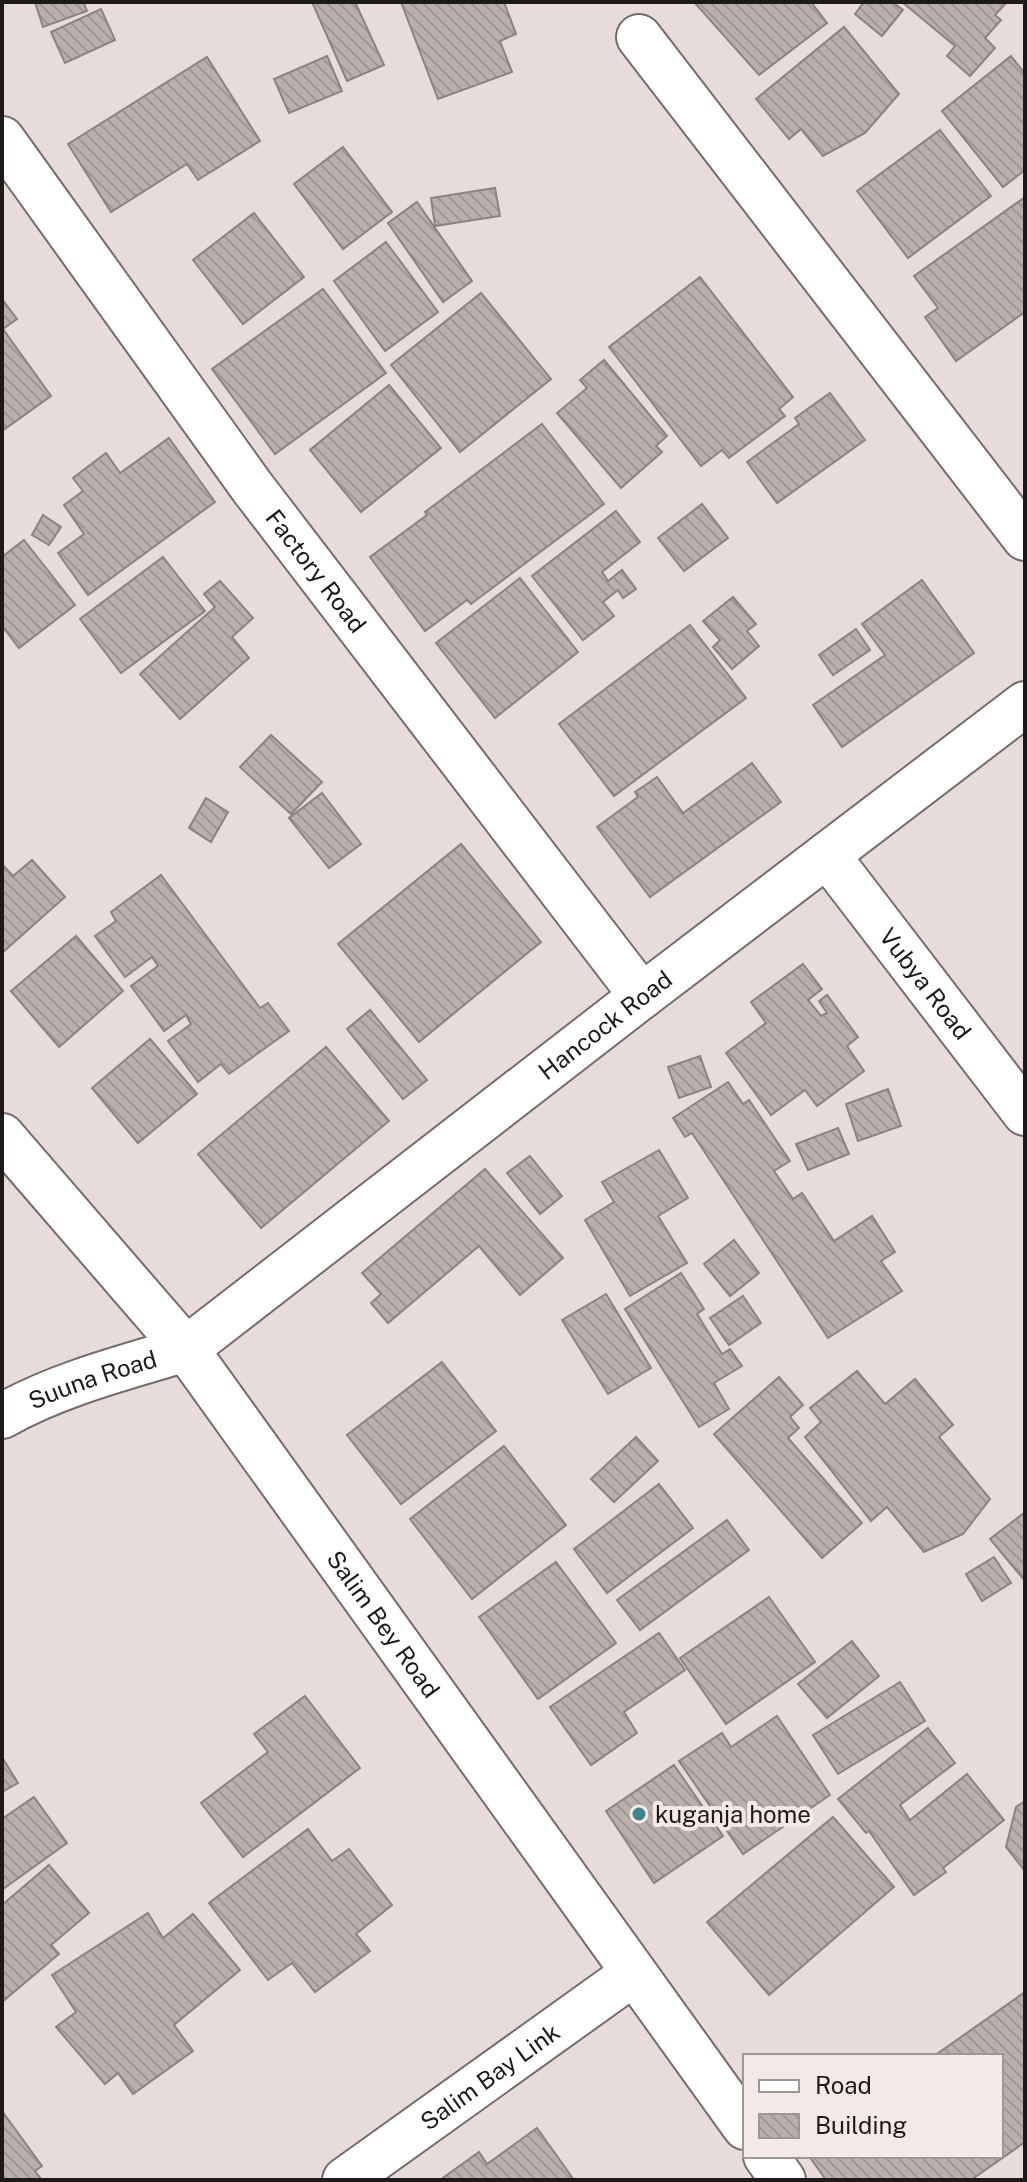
<svg xmlns="http://www.w3.org/2000/svg" width="1027" height="2182" viewBox="0 0 1027 2182" font-family="'Public Sans',sans-serif">
<style>
.building{fill:url(#building-back-hatch);stroke:#8d8281;stroke-width:2}
.lines{fill:none;stroke-linecap:round;stroke-linejoin:round}
.street-casing{stroke:#756b6a;stroke-width:48}
.street{stroke:#fff;stroke-width:44}
.poi-dot{fill:#3d858b;stroke:#f5e9e8;stroke-width:3}
.labels{text-anchor:middle;dominant-baseline:central;stroke-width:8;stroke-linejoin:round;paint-order:stroke}
.street-label{font-size:24px;fill:#1e1a19;stroke:#f5e9e8}
.poi-label{font-size:24px;fill:#1e1a19;stroke:#f5e9e8;text-anchor:start}
</style>
<defs>
<pattern id="building-back-hatch" width="6" height="6" patternUnits="userSpaceOnUse" patternTransform="scale(2)"><rect width="6" height="6" fill="#bbafae"/><path d="M-1 5l2 2M0 0l6 6M5-1l2 2" fill="none" stroke="#a09695"/></pattern>
</defs>
<rect width="100%" height="100%" fill="#e8dcdb"/>
<g class="building">
<polygon points="35,2 89,2 84,4 87,11 43,27"/>
<polygon points="312,2 355,2 384,65 347,81"/>
<polygon points="401,2 504,2 516,34 500,41 512,72 438,99"/>
<polygon points="694,2 811,2 827,23 759,75"/>
<polygon points="864,2 892,2 903,10 882,36 855,14"/>
<polygon points="902,2 1007,2 995,15 1001,20 985,38 995,48 970,76 947,56 955,46"/>
<polygon points="101,9 115,40 65,63 51,32"/>
<polygon points="844,27 899,94 865,133 823,156 801,129 789,139 756,99"/>
<polygon points="327,56 342,91 289,113 274,79"/>
<polygon points="1011,56 1025,74 1025,170 1003,187 942,111"/>
<polygon points="207,57 260,141 198,180 187,164 111,212 68,144"/>
<polygon points="940,130 991,196 908,258 857,191"/>
<polygon points="343,147 392,212 343,249 294,184"/>
<polygon points="495,188 500,216 435,226 431,198"/>
<polygon points="1025,197 1025,312 956,361 925,317 938,308 914,276"/>
<polygon points="417,202 472,281 443,302 388,223"/>
<polygon points="254,213 304,277 243,324 193,260"/>
<polygon points="386,242 438,312 385,351 334,281"/>
<polygon points="700,277 793,397 779,409 785,416 729,458 722,450 701,466 609,347"/>
<polygon points="323,289 386,373 275,454 212,369"/>
<polygon points="481,293 551,379 460,452 391,365"/>
<polygon points="2,299 17,319 3,329 51,396 2,431"/>
<polygon points="604,360 667,436 656,446 662,452 621,488 557,413 587,388 580,380"/>
<polygon points="389,385 441,448 361,512 310,450"/>
<polygon points="830,393 865,440 777,503 747,462 799,424 795,418"/>
<polygon points="542,424 604,504 471,604 467,600 425,631 370,557 427,515 425,512"/>
<polygon points="169,438 215,502 88,595 58,553 84,534 64,505 83,491 73,478 106,453 120,473"/>
<polygon points="702,504 728,538 684,571 658,538"/>
<polygon points="616,511 640,542 602,572 608,581 622,570 636,589 623,598 618,590 603,602 614,616 583,640 532,576"/>
<polygon points="43,515 61,527 49,545 32,535"/>
<polygon points="24,540 75,605 19,648 2,626 2,557"/>
<polygon points="163,557 205,611 121,673 80,619"/>
<polygon points="520,578 578,652 495,718 436,643"/>
<polygon points="922,580 974,653 842,747 813,705 885,655 862,624"/>
<polygon points="220,581 253,618 232,637 249,658 180,719 140,674 215,607 204,594"/>
<polygon points="733,597 756,624 747,631 759,646 732,669 713,647 720,640 703,621"/>
<polygon points="690,625 746,698 614,796 559,724"/>
<polygon points="856,629 870,650 833,675 819,655"/>
<polygon points="271,735 322,782 291,814 240,767"/>
<polygon points="752,763 781,802 650,897 597,827 638,797 635,792 657,777 683,813"/>
<polygon points="322,793 361,844 329,868 289,818"/>
<polygon points="206,798 228,812 211,842 189,828"/>
<polygon points="461,844 541,942 419,1042 338,944"/>
<polygon points="32,860 65,897 2,953 2,864 13,876"/>
<polygon points="161,875 260,1008 268,1003 289,1031 229,1074 221,1064 198,1082 168,1041 191,1024 186,1015 164,1031 131,986 158,966 152,957 125,977 95,936 116,921 111,912"/>
<polygon points="76,936 123,991 59,1047 11,991"/>
<polygon points="803,964 822,989 808,1000 821,1016 827,1013 819,1001 827,995 858,1037 847,1046 864,1071 817,1106 805,1090 771,1115 726,1053 766,1023 751,1002"/>
<polygon points="370,1010 427,1080 403,1099 347,1029"/>
<polygon points="150,1039 197,1094 138,1143 92,1088"/>
<polygon points="326,1047 389,1121 261,1228 198,1154"/>
<polygon points="700,1056 711,1087 679,1098 668,1067"/>
<polygon points="728,1082 743,1104 749,1100 790,1161 774,1171 793,1199 802,1193 834,1241 872,1216 895,1252 881,1261 902,1291 828,1338 692,1133 685,1137 673,1118"/>
<polygon points="888,1089 901,1126 858,1141 846,1104"/>
<polygon points="838,1128 849,1154 808,1170 796,1144"/>
<polygon points="659,1150 688,1198 658,1216 687,1263 630,1296 585,1220 614,1202 602,1182"/>
<polygon points="530,1156 562,1196 540,1214 507,1173"/>
<polygon points="485,1169 563,1258 520,1295 479,1246 388,1323 371,1303 381,1294 362,1273"/>
<polygon points="734,1240 759,1273 730,1296 704,1264"/>
<polygon points="681,1273 704,1309 697,1314 722,1354 730,1349 742,1366 714,1383 729,1409 699,1427 625,1309"/>
<polygon points="606,1294 651,1368 608,1394 562,1320"/>
<polygon points="743,1296 761,1323 729,1345 710,1318"/>
<polygon points="442,1362 496,1431 401,1504 347,1435"/>
<polygon points="857,1371 885,1404 915,1379 953,1425 939,1437 990,1499 963,1534 924,1552 887,1507 871,1521 805,1437 821,1422 810,1408"/>
<polygon points="779,1377 803,1405 790,1417 799,1428 788,1438 862,1523 822,1558 714,1434"/>
<polygon points="636,1437 658,1461 614,1502 591,1479"/>
<polygon points="504,1446 566,1525 472,1599 410,1519"/>
<polygon points="659,1484 693,1528 607,1593 574,1549"/>
<polygon points="1025,1512 1025,1581 990,1539"/>
<polygon points="727,1520 749,1550 640,1630 617,1600"/>
<polygon points="994,1557 1011,1583 982,1601 966,1574"/>
<polygon points="556,1562 616,1643 538,1699 479,1617"/>
<polygon points="769,1597 815,1662 726,1724 680,1658"/>
<polygon points="659,1633 685,1670 624,1712 637,1733 591,1765 550,1707"/>
<polygon points="852,1641 879,1676 827,1718 798,1684"/>
<polygon points="900,1682 925,1721 838,1774 813,1735"/>
<polygon points="305,1696 360,1768 243,1857 201,1803 268,1752 254,1734"/>
<polygon points="777,1716 830,1795 743,1854 679,1761 722,1733 731,1747"/>
<polygon points="928,1728 955,1763 900,1805 910,1820 967,1774 1004,1820 943,1868 946,1872 914,1895 869,1831 866,1833 838,1799"/>
<polygon points="2,1757 18,1783 2,1792"/>
<polygon points="674,1765 723,1836 654,1883 606,1811"/>
<polygon points="34,1797 67,1843 3,1889 2,1819"/>
<polygon points="1025,1801 1025,1871 1006,1847 1016,1807"/>
<polygon points="833,1817 894,1887 769,1995 707,1922"/>
<polygon points="308,1829 332,1861 349,1849 392,1905 356,1934 370,1951 315,1992 292,1963 268,1980 209,1903"/>
<polygon points="49,1865 89,1913 51,1945 59,1954 2,2002 2,1905"/>
<polygon points="148,1913 163,1938 193,1914 240,1970 174,2025 193,2051 133,2094 118,2073 105,2084 56,2027 76,2012 52,1975"/>
<polygon points="1025,1992 1025,2142 971,2180 826,2180 809,2156 1001,2156 1001,2056 934,2056"/>
<polygon points="2,2111 42,2166 35,2171 42,2180 2,2180"/>
<polygon points="537,2128 574,2180 440,2180 479,2152 487,2164"/>
</g>
<g class="lines">
<g class="street-casing">
<g id="street">
<polyline points="639,37 1025,538"/>
<path id="s1" d="M2 139 252 487 642 996"/>
<path id="s2" d="M827 855 1025 1113"/>
<path id="s3" d="M2 1136 186 1349 745 2127"/>
<path id="s4" d="M2 1416C59 1384 123 1368 186 1349L642 996 1025 704"/>
<polyline points="766,2156 783,2180"/>
<path id="s5" d="M345 2180 634 1973"/>
</g>
</g>
<use href="#street" class="street"/>
</g>
<circle class="poi-dot" cx="639" cy="1814" r="8"/>
<g class="labels">
<g class="street-label">
<text stroke="none"><textPath href="#s1" startOffset="534">Factory Road</textPath></text>
<text stroke="none"><textPath href="#s2" startOffset="162">Vubya Road</textPath></text>
<text stroke="none"><textPath href="#s4" startOffset="726">Hancock Road</textPath></text>
<text stroke="none"><textPath href="#s4" startOffset="98">Suuna Road</textPath></text>
<text stroke="none"><textPath href="#s3" startOffset="620">Salim Bey Road</textPath></text>
<text stroke="none"><textPath href="#s5" startOffset="178">Salim Bay Link</textPath></text>
</g>
<g class="poi-label">
<text x="655" y="1814">kuganja home</text>
</g>
</g>
<rect width="1027" height="2182" fill="none" stroke="#1e1a19" stroke-width="8"/>
<rect x="743" y="2054" width="260" height="104" fill="#f5e9e8" stroke="#9f9695" stroke-width="2"/>
<rect x="759" y="2080" width="40" height="12" fill="#ffffff" stroke="#9f9695" stroke-width="2"/>
<text x="815" y="2094" font-size="24" fill="#1e1a19">Road</text>
<rect x="759" y="2114" width="40" height="24" fill="url(#building-back-hatch)" stroke="#9f9695" stroke-width="2"/>
<text x="815" y="2134" font-size="24" fill="#1e1a19">Building</text>
</svg>
